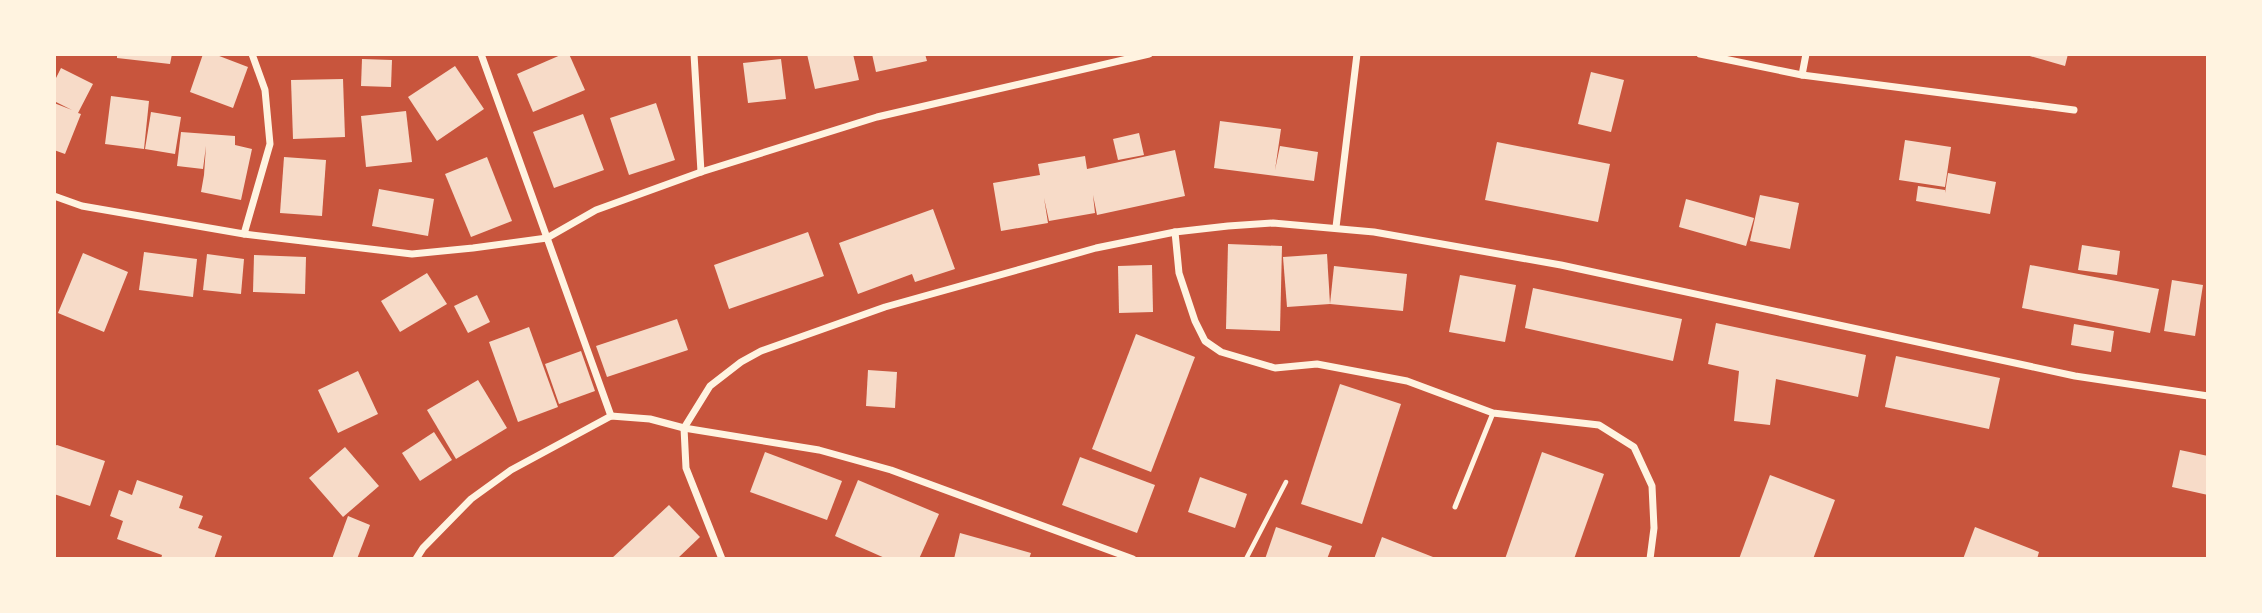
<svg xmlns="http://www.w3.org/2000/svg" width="2262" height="613" viewBox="0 0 2262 613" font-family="Signika,sans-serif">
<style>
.building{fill:#f7dbc8}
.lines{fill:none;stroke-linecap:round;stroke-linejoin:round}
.path{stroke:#fff3e0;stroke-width:4.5}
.service{stroke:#fff3e0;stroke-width:5}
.minor{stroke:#fff3e0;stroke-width:7}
</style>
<rect width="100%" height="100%" fill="#c8553d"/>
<g class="building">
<polygon points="117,54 172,54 170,64 117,58"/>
<polygon points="203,54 214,54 248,67 233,108 190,92"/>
<polygon points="563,54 569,54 585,90 533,112 517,74"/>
<polygon points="807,54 853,54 859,80 815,89"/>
<polygon points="872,54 925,54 927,61 876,72"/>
<polygon points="2023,54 2068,54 2065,66"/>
<polygon points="362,59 392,60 391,87 361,86"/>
<polygon points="781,59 786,99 748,103 743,63"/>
<polygon points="455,66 484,109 437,141 408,97"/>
<polygon points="61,68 93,84 78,113 81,114 65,154 54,150 54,103 72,110 54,101 54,82"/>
<polygon points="1591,72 1624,80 1611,132 1578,124"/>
<polygon points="343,79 345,137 293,139 291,80"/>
<polygon points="111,96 149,101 144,149 105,144"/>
<polygon points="656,103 675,160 629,175 610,118"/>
<polygon points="406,111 412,162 366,167 361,116"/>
<polygon points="151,112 181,117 175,154 145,149"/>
<polygon points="583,114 604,170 554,188 533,132"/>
<polygon points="1220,121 1281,129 1275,170 1280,146 1318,152 1314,181 1214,168"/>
<polygon points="181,132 235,136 235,145 252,149 241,200 201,192 204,175 206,146 203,169 177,166"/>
<polygon points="1139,133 1144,155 1118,160 1113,139"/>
<polygon points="1905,140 1951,147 1945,187 1899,180"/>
<polygon points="1497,142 1610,164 1598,222 1485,200"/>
<polygon points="1175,150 1185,196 1097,215 1093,195 1095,213 1049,221 1044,198 1048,223 1001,231 993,183 1040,175 1038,164 1085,156 1087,169"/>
<polygon points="284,157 326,160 322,216 280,213"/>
<polygon points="487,157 512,221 471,237 445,174"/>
<polygon points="1948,173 1996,182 1990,214 1916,201 1918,186 1945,190 1945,193"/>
<polygon points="379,189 434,199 428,236 372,226"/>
<polygon points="1760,195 1799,203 1790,249 1750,241"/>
<polygon points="1686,199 1754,218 1746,246 1679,227"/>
<polygon points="933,209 955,269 915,282 912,274 858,294 839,243"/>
<polygon points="808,232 824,276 729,309 714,265"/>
<polygon points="1228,244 1282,246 1280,331 1226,329"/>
<polygon points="2082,245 2120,251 2117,275 2078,270"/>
<polygon points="144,252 197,259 193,297 139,290"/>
<polygon points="83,253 128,272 104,332 58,313"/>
<polygon points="207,254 244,259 241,294 203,290"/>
<polygon points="1327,254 1330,304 1287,307 1283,257"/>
<polygon points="254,255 306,257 305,294 253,292"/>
<polygon points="1152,265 1153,312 1119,313 1118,266"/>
<polygon points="2030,265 2159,289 2150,333 2022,308"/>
<polygon points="1334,266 1407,274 1403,311 1330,304"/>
<polygon points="427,273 447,304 400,332 381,301"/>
<polygon points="1460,275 1516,285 1505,342 1449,332"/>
<polygon points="2172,280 2203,285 2195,336 2164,331"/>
<polygon points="1533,288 1682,319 1673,361 1525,328"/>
<polygon points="477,295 490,322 468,333 454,306"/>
<polygon points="677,319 688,350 607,377 596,346"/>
<polygon points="1716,323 1866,355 1858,397 1776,379 1770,425 1734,421 1739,371 1708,364"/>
<polygon points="2074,324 2114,331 2111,352 2071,345"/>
<polygon points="529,327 558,407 518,422 489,342"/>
<polygon points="1136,334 1195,357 1151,472 1092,449"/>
<polygon points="581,351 595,391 559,404 545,364"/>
<polygon points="1896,356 2000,378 1989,429 1885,407"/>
<polygon points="868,370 897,372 895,408 866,406"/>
<polygon points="358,371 378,414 338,433 318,390"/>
<polygon points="478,380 507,428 456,459 427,410"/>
<polygon points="1340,384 1401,404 1362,524 1301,504"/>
<polygon points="434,432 452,460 420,481 402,453"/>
<polygon points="57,445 105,461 90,506 54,494 54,446"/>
<polygon points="345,447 379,486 343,517 309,478"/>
<polygon points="2180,450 2208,456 2208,495 2172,487"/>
<polygon points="765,452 842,481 827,520 750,492"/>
<polygon points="1542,452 1604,474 1574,559 1505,559"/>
<polygon points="1080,457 1155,485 1137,533 1062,505"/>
<polygon points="1770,475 1835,500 1813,559 1739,559"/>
<polygon points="1200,477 1247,494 1235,528 1188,512"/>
<polygon points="137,480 183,496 179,508 203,516 198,528 222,536 214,559 161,559 162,555 117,539 123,521 110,516 119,490 132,495"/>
<polygon points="858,480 939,514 919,559 887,559 835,536"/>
<polygon points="669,505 700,537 677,559 611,559"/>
<polygon points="348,516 370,525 357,559 332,559"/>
<polygon points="1276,527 1332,546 1327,559 1265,559"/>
<polygon points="1975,527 2039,552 2037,559 1963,559"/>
<polygon points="960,533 1031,553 1029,559 954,559"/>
<polygon points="1382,537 1433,557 1432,559 1374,559"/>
</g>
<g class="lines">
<polyline class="path" points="1246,559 1286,482"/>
<polyline class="service" points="1455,507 1493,413"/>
<g class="minor">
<polyline points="481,54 611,416"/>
<polyline points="694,54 701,172"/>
<polyline points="1700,54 1802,75 2074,110"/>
<polyline points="1802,75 1806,54"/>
<polyline points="54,196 82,206 244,234 412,254 473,248 547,238 596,210 701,172 877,117 1149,54"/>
<polyline points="1336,227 1357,54"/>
<polyline points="1175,232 1179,273 1195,321 1205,341 1221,352 1275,368 1317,364 1407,381 1493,413 1599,425 1634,447 1652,486 1654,528 1650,559"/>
<polyline points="244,234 270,144 265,90 252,54"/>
<polyline points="416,559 423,548 471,499 511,470 611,416 650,419 684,428 819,450 891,470 1133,559"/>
<polyline points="722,559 686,468 684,428 710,386 741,362 761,351 885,307 1096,248 1175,232 1228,226 1273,223 1374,232 1561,265 2075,376 2208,396"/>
</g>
</g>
<rect width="2262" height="613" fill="none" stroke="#fff3e0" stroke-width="112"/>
</svg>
